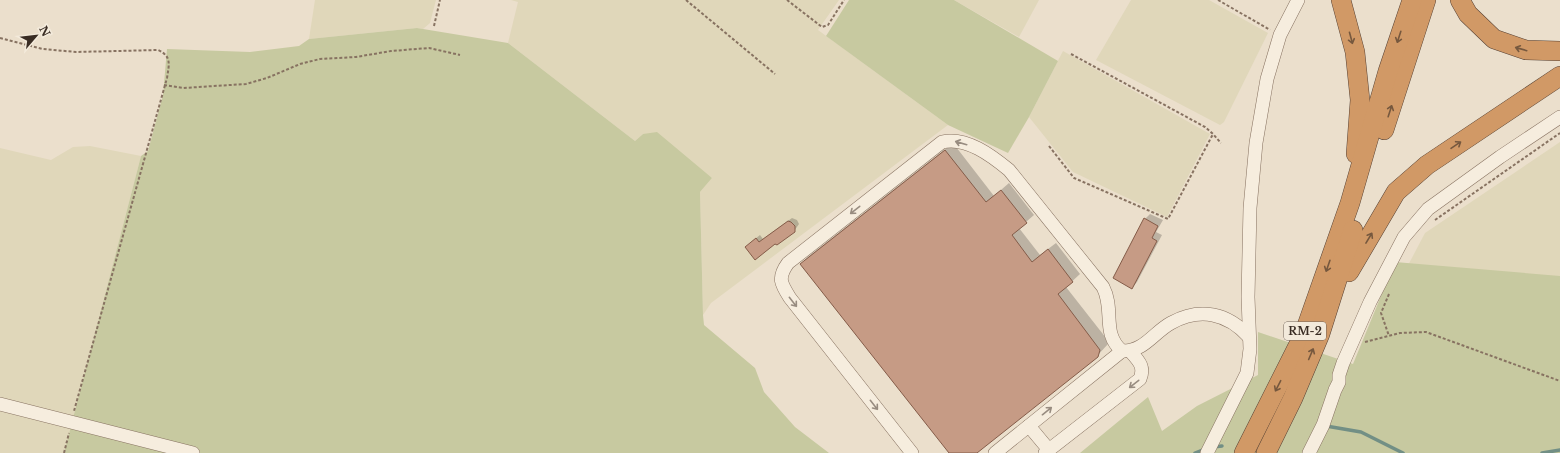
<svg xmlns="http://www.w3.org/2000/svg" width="1560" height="453" viewBox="0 0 1560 453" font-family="'Libre Baskerville',serif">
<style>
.farmland{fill:#e0d7ba}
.green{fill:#c7c9a0}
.shadow{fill:#0003}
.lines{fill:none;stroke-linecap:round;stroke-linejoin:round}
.stream{stroke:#728f85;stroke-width:3.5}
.building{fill:#c69b85;stroke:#845c49}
.minor-casing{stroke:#877261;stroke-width:14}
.highway-casing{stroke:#564134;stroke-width:20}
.path{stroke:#877261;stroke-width:2;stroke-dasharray:3 2;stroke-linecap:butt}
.minor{stroke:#f6edde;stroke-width:13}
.highway{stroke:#d19966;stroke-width:19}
.oneway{stroke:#76583e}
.oneway2{stroke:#988c80}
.labels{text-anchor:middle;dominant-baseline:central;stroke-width:3;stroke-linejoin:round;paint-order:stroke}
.shield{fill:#f3eadb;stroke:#71655a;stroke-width:1}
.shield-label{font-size:11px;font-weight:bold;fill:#392c23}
</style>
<rect width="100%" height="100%" fill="#ebdfcc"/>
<g class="farmland">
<polygon points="315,0 436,0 430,23 423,29 417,28 309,39"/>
<polygon points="511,0 839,0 818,30 948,125 711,303 703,315 700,192 712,178 643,134 635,141 508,43 518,2"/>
<polygon points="954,0 1039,0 1019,37"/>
<polygon points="1131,0 1209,0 1268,33 1224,122 1220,125 1096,60"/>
<polygon points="1063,51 1210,134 1167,217 1073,172 1029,117"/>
<polygon points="1560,142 1560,373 1384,311 1425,233"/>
<polygon points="90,146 141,156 64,453 0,453 0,148 51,160 73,147"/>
</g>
<g class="green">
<polygon points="849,0 954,0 1058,61 1029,117 1008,153 948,125 826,36"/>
<polygon points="417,28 508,43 635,141 643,134 657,132 712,178 700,192 703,315 704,325 755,368 764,392 795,427 829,453 64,453 141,156 148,151 163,95 167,49 250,52 299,46 309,39"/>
<polygon points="1395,262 1560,276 1560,453 1080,453 1148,397 1162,431 1197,406 1258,375 1258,332 1353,364"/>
</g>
<g class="shadow">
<polygon points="953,143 994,196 1009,183 1034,215 1019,228 1040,255 1056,243 1080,274 1066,287 1106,338 1108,344 1097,356 975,453 950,453 801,264 809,256"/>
<polygon points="1150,214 1163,220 1156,232 1162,235 1137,282 1132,288 1145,219"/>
<polygon points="792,218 797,220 799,224 792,234 775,242 750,243 760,235 763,239"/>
</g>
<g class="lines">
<g class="stream">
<polyline points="1326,426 1361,432 1403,453"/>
<polyline points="1213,447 1222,446"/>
<polyline points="1195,453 1205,449"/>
<polyline points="1542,453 1560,450"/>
</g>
</g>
<g class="building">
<polygon points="945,150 986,202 1001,190 1027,223 1012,235 1032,262 1048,249 1073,282 1058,294 1100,350 1098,357 977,453 949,453 800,264"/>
<polygon points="1144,218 1158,226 1152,238 1157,241 1132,289 1113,278"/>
<polygon points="788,221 791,222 795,226 795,232 777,245 775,244 755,260 745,247 756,238 759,242"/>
</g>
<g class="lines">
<g class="minor-casing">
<g id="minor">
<polyline points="0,404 193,453"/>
<polyline points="1029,426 1049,450"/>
<path d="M912 453 790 298C781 284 777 278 788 263L942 142C966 136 992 156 1009 170L1103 287C1115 310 1101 333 1122 351 1144 352 1154 332 1171 323 1200 307 1228 313 1249 337"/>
<polyline points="995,453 1122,351"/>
<path d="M1045 453 1140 379C1145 367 1139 361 1131 352"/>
<polyline points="1207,453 1247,373 1250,349 1248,297 1250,208 1256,143 1267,79 1280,35 1298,0"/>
<polyline points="1309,453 1323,425 1335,390 1339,382 1339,375 1343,363 1370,302 1404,237 1428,209 1500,157 1560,117"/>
</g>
</g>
<g class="highway-casing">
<g id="highway">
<polyline points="1341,0 1355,52 1360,100 1356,154"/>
<polyline points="1460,0 1468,14 1494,39 1526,50 1560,51"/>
<polyline points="1384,130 1426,0"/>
<polyline points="1349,272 1396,192 1427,165 1560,76"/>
<polyline points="1244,453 1304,334 1350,203 1388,71 1412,0"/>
<polyline points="1266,453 1293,398 1320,334 1353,230"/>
</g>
</g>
<g class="path">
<polyline points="686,0 775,74"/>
<polyline points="787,0 822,27 828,25 844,0"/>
<polyline points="1218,0 1270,30"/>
<polyline points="434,26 440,0"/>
<path d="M0 38 43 49 76 52 158 50C172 56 169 65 167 78L74 411"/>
<polyline points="1071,54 1205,127 1213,134 1221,143"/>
<polyline points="164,85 183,88 246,84 267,78 300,64 320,59 356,57 391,51 429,48 460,55"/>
<polyline points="1049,146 1074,178 1168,219 1213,134"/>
<polyline points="1435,220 1560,133"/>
<polyline points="1389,294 1381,313 1389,336"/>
<polyline points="1365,342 1400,333 1426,332 1560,381"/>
<polyline points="64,453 69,433"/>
</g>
<use href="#minor" class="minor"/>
<use href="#highway" class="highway"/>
</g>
<defs><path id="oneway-shaft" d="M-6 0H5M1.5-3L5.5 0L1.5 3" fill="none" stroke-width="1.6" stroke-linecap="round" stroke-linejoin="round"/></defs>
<g class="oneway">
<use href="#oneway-shaft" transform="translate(1399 37) rotate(108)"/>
<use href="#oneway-shaft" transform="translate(1351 38) rotate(75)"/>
<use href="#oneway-shaft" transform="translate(1521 49) rotate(-164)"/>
<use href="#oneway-shaft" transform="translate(1390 111) rotate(-72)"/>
<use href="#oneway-shaft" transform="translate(1456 145) rotate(-34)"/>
<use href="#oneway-shaft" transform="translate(1369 238) rotate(-59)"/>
<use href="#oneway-shaft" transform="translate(1328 266) rotate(109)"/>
<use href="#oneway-shaft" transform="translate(1311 354) rotate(-67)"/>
<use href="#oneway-shaft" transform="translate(1278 386) rotate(117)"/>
</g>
<g class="oneway2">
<use href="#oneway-shaft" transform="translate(961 143) rotate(-164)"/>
<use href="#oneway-shaft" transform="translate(855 210) rotate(142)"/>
<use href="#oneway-shaft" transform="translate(793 302) rotate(52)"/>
<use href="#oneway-shaft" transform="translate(1134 384) rotate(142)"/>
<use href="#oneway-shaft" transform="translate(874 405) rotate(52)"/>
<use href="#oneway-shaft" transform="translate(1047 411) rotate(-39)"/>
</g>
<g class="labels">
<rect class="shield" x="1284" y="322" width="42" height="18" rx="3"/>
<g class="shield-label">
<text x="1305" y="331">RM-2</text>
</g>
</g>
<g transform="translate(36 36) rotate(62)" stroke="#f3eadb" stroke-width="3" paint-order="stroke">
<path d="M0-3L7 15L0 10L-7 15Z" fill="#392c23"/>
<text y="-6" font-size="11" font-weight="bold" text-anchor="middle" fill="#392c23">N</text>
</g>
</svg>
